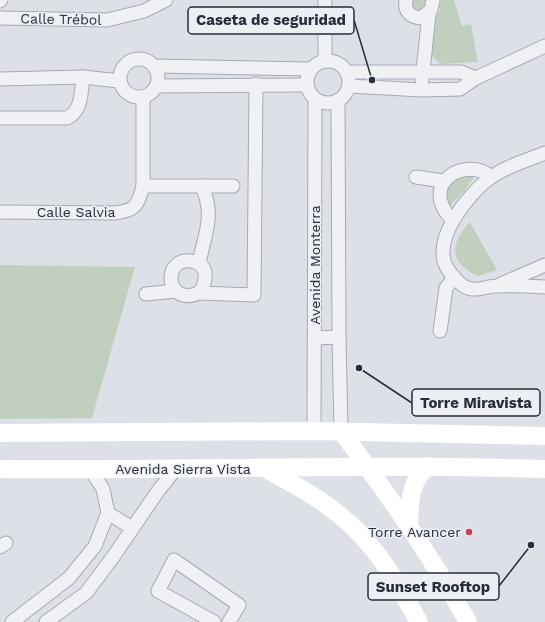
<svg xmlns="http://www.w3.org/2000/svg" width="545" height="622" viewBox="0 0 545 622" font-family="'Work Sans',sans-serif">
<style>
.green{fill:#c1d0be}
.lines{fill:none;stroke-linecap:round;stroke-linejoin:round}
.street-casing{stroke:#a6aab3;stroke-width:15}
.street{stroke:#eff1f5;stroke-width:13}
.secondary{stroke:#fff;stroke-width:18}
.poi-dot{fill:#ca434c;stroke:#eceff4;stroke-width:1.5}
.labels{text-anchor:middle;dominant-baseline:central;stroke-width:3;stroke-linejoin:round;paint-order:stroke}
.street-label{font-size:14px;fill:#272d3c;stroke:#eceff4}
.poi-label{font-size:14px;fill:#272d3c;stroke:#eceff4;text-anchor:end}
.leader{fill:none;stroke:#272d3c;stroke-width:1.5}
.callout-dot{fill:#272d3c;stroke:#eceff4;stroke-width:1.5}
.callout{fill:#eceff4;stroke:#272d3c;stroke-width:1.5}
.callout-label{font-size:15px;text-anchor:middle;font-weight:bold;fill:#272d3c}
</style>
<rect width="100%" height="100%" fill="#dde0e6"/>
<g class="green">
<polygon points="410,0 428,0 429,6 417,14"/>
<polygon points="437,0 454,0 462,26 471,24 478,62 440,64 432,56 434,21 440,10"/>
<polygon points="460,176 475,176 464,191 449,207 445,187"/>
<path d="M470 222 497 270 478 276C449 263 449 244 470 222Z"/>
<polygon points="0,265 135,267 92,418 0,419"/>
</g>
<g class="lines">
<g class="street-casing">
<g id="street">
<polyline points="325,0 325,61"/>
<path d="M406 0C404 11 410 17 421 18L431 10 433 0"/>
<polyline points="0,1 1,0"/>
<polyline points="0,18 107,20 144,11 166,0"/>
<circle cx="139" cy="78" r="19"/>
<circle cx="328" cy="82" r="21"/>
<polyline points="155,66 311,69"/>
<polyline points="347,72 461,72 476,78"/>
<polyline points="0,79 83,77 119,81"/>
<polyline points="422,80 429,14"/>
<polyline points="157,86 307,85"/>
<polyline points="349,86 422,90 460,89 476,78 545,46"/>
<polyline points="338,100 339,337 341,431"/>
<path d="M0 118H67C82 111 81 93 83 77"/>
<path d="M545 153C528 160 504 167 490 178 468 194 431 240 447 268 452 276 462 288 472 289 480 290 489 286 496 286 512 285 529 286 545 287"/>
<polyline points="416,177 443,181"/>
<polyline points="143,186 233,186"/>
<path d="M0 212 114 213C135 211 138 206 143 186V97"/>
<path d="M453 221C416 183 467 155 491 177"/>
<path d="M199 263C205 233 215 216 202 186"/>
<polyline points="501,284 545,265"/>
<path d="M199 293C206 284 210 267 195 262 162 252 163 308 199 293L254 295 256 84"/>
<polyline points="146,294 176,291"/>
<polyline points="440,331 446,288 454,277"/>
<polyline points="315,338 339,337"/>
<polyline points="314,431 315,99"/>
<polyline points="108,513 132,528"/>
<polyline points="0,547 6,543"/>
<polyline points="12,622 69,578 95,546 108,513 103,489 90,469"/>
<polyline points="46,622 86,593 113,557 158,491 175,470"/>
<polyline points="214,622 158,591 174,560 239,605 229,622"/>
</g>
</g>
<use href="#street" class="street"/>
<g class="secondary">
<path d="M341 431C386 492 431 555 468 622"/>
<polyline points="0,433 314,431 545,436"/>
<path d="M264 468C289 482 315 495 337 513 374 541 397 582 419 622"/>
<path d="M0 469C182 471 363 463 545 469"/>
<path d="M409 528C410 503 408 484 428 466"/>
</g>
</g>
<circle class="poi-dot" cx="469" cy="532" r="4"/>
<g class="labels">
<g class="street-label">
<text transform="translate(61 19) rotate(1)">Calle Trébol</text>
<text x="76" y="212">Calle Salvia</text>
<text transform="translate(315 265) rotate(-90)">Avenida Monterra</text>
<text x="183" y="469">Avenida Sierra Vista</text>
</g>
<g class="poi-label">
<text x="461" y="532">Torre Avancer</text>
</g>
</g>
<path class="leader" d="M372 80L354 20M359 368L412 403M531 545L499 586"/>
<g class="callout-dot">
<circle cx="372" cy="80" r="4"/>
<circle cx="359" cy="368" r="4"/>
<circle cx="531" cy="545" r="4"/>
</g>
<g class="callout">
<rect x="188" y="7" width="166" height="27" rx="4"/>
<rect x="412" y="389" width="128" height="27" rx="4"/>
<rect x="368" y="573" width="131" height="27" rx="4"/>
</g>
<g class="callout-label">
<text x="271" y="25">Caseta de seguridad</text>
<text x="476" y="408">Torre Miravista</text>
<text x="433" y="592">Sunset Rooftop</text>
</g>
</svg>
